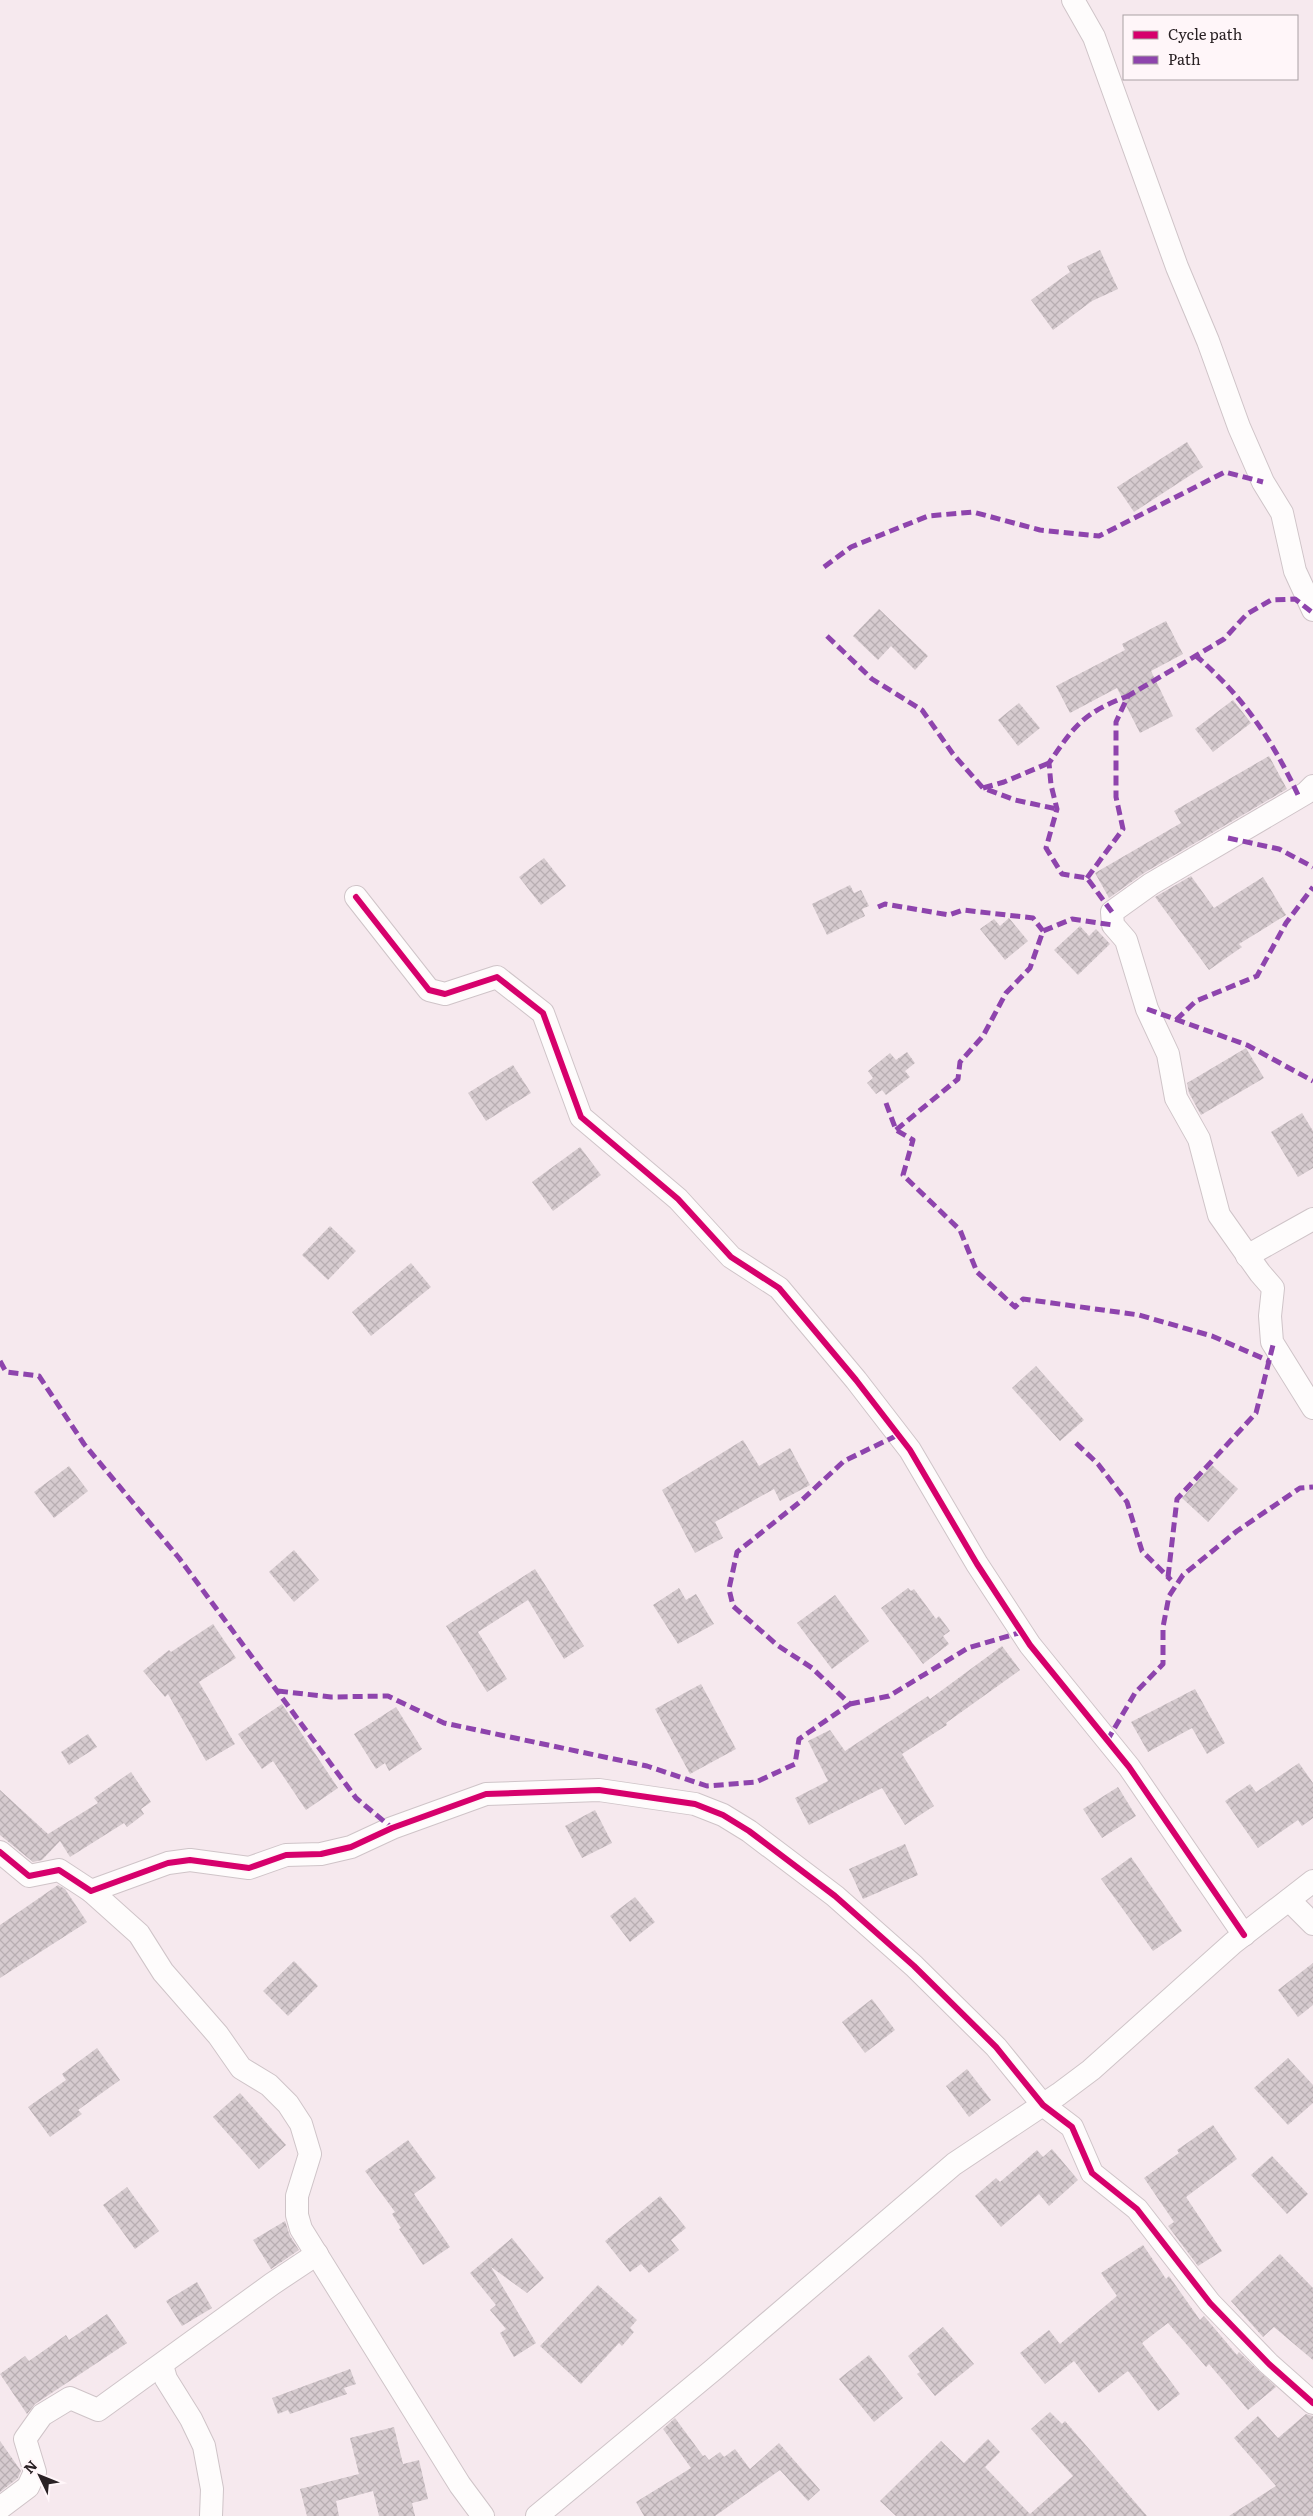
<svg xmlns="http://www.w3.org/2000/svg" width="1313" height="2516" viewBox="0 0 1313 2516" font-family="Literata,serif">
<style>
.building{fill:url(#building-cross-hatch)}
.lines{fill:none;stroke-linecap:round;stroke-linejoin:round}
.street-casing{stroke:#cfc4c8;stroke-width:24}
.street{stroke:#fefcfc;stroke-width:22}
.quiet{stroke:#8e44ad;stroke-width:5;stroke-dasharray:10 5;stroke-linecap:butt}
.cycleway-casing{stroke:#fff6f9;stroke-width:9}
.cycleway{stroke:#d6006c;stroke-width:6}
</style>
<defs>
<pattern id="building-cross-hatch" width="8" height="8" patternUnits="userSpaceOnUse" patternTransform="scale(1.25)"><rect width="8" height="8" fill="#d6cbcf"/><path d="M0 0l8 8M0 8l8-8" fill="none" stroke="#b8aeb2"/></pattern>
</defs>
<rect width="100%" height="100%" fill="#f6e9ee"/>
<g class="building">
<polygon points="1100,250 1118,289 1092,301 1053,330 1031,300 1070,272 1067,266"/>
<polygon points="1187,442 1203,467 1134,512 1117,487"/>
<polygon points="879,609 928,656 915,670 891,646 878,660 853,636"/>
<polygon points="1166,621 1183,654 1151,671 1173,716 1140,733 1117,688 1070,713 1056,686 1125,650 1122,644"/>
<polygon points="1233,700 1251,723 1213,752 1195,729"/>
<polygon points="1019,703 1040,728 1018,746 998,720"/>
<polygon points="1269,756 1287,789 1144,873 1109,898 1095,873 1181,823 1174,811"/>
<polygon points="544,858 566,886 541,905 519,877"/>
<polygon points="1191,876 1214,908 1263,877 1286,915 1239,944 1242,947 1209,970 1155,897"/>
<polygon points="850,885 854,893 861,890 869,906 862,909 865,916 827,935 812,904"/>
<polygon points="1009,918 1028,941 1005,960 980,929 994,919 1000,926"/>
<polygon points="1080,926 1089,936 1096,929 1110,944 1078,975 1054,950"/>
<polygon points="1246,1048 1264,1078 1201,1115 1189,1093 1187,1083"/>
<polygon points="907,1052 915,1063 905,1071 910,1077 886,1095 882,1090 876,1094 867,1083 873,1078 868,1071 890,1053 896,1060"/>
<polygon points="513,1065 531,1093 486,1121 468,1093"/>
<polygon points="1302,1113 1313,1131 1313,1168 1298,1177 1271,1132"/>
<polygon points="580,1147 601,1175 553,1211 532,1182"/>
<polygon points="330,1226 356,1251 328,1280 302,1255"/>
<polygon points="411,1263 431,1287 371,1336 352,1312"/>
<polygon points="1036,1366 1084,1420 1060,1441 1012,1388"/>
<polygon points="743,1440 759,1466 790,1448 810,1485 780,1501 774,1489 715,1522 723,1538 695,1553 662,1490"/>
<polygon points="1212,1465 1238,1489 1208,1522 1182,1498"/>
<polygon points="69,1466 88,1491 54,1518 34,1492"/>
<polygon points="294,1550 319,1580 294,1602 269,1572"/>
<polygon points="535,1569 584,1646 564,1659 528,1600 478,1632 507,1679 487,1692 446,1626"/>
<polygon points="679,1588 686,1600 696,1594 714,1624 678,1644 653,1605"/>
<polygon points="908,1588 911,1591 914,1589 936,1619 939,1616 950,1631 943,1636 949,1644 923,1664 881,1608"/>
<polygon points="835,1595 869,1641 832,1669 797,1623"/>
<polygon points="213,1624 236,1658 199,1682 235,1744 206,1761 168,1694 165,1697 143,1671 169,1650 171,1652"/>
<polygon points="1002,1646 1020,1670 946,1723 947,1725 902,1754 934,1806 905,1825 882,1788 809,1825 795,1798 828,1781 808,1741 830,1730 845,1751 928,1696 930,1699"/>
<polygon points="701,1684 736,1749 690,1774 655,1709"/>
<polygon points="1195,1689 1225,1743 1207,1754 1192,1728 1148,1752 1131,1722"/>
<polygon points="282,1704 338,1788 306,1810 273,1761 262,1769 238,1734"/>
<polygon points="396,1707 422,1749 389,1771 385,1763 376,1769 354,1734"/>
<polygon points="88,1734 97,1747 69,1765 61,1752"/>
<polygon points="1299,1763 1313,1783 1313,1818 1302,1826 1298,1820 1258,1848 1225,1801 1250,1784 1256,1792"/>
<polygon points="131,1772 151,1802 141,1809 144,1814 127,1827 124,1823 70,1857 60,1841 42,1860 33,1862 0,1835 0,1790 48,1834 98,1803 94,1798"/>
<polygon points="1118,1787 1136,1816 1102,1838 1083,1809"/>
<polygon points="595,1810 612,1843 582,1858 565,1826"/>
<polygon points="905,1844 918,1875 863,1899 849,1869"/>
<polygon points="1131,1857 1182,1931 1153,1951 1101,1879"/>
<polygon points="58,1885 65,1889 87,1922 0,1978 0,1925"/>
<polygon points="635,1897 655,1922 630,1942 610,1916"/>
<polygon points="294,1961 318,1986 288,2016 263,1991"/>
<polygon points="1313,1963 1313,2005 1298,2017 1278,1990"/>
<polygon points="872,1999 895,2030 865,2053 842,2022"/>
<polygon points="97,2048 120,2080 78,2110 82,2114 50,2137 28,2107 66,2080 62,2074"/>
<polygon points="1288,2058 1313,2085 1313,2103 1288,2125 1254,2088"/>
<polygon points="967,2069 991,2100 969,2117 946,2086"/>
<polygon points="240,2093 286,2145 259,2169 213,2117"/>
<polygon points="1213,2125 1237,2159 1186,2197 1222,2251 1198,2266 1168,2226 1174,2222 1144,2178 1179,2153 1177,2150"/>
<polygon points="408,2140 436,2178 414,2194 450,2247 423,2265 399,2229 401,2228 392,2214 395,2212 365,2171"/>
<polygon points="1052,2149 1078,2180 1049,2206 1039,2194 1001,2227 975,2196 996,2178 1000,2182 1037,2150 1043,2157"/>
<polygon points="1272,2156 1308,2194 1287,2214 1251,2175"/>
<polygon points="127,2187 159,2231 135,2249 103,2205"/>
<polygon points="660,2196 686,2228 671,2240 679,2250 649,2273 641,2264 630,2272 605,2241"/>
<polygon points="285,2221 290,2236 299,2250 271,2269 253,2240"/>
<polygon points="512,2238 544,2278 527,2293 491,2267 536,2343 514,2357 500,2333 506,2329 490,2310 496,2305 470,2273"/>
<polygon points="1143,2245 1166,2279 1169,2276 1200,2320 1204,2316 1237,2355 1239,2352 1276,2387 1248,2410 1209,2364 1206,2367 1168,2323 1142,2343 1180,2394 1158,2411 1128,2371 1099,2393 1074,2361 1045,2384 1020,2353 1049,2330 1060,2344 1117,2296 1101,2273"/>
<polygon points="1280,2254 1313,2288 1313,2360 1274,2327 1263,2337 1231,2301"/>
<polygon points="197,2282 212,2308 182,2326 166,2301"/>
<polygon points="598,2285 637,2320 630,2328 634,2332 622,2346 619,2343 581,2384 540,2346"/>
<polygon points="107,2314 127,2343 35,2404 27,2414 0,2374 25,2356 29,2361 66,2335 69,2340"/>
<polygon points="943,2327 974,2364 935,2396 917,2374 920,2372 908,2356"/>
<polygon points="869,2355 903,2398 874,2422 839,2379"/>
<polygon points="350,2369 356,2384 344,2388 347,2394 290,2414 288,2410 278,2414 272,2398"/>
<polygon points="1050,2412 1062,2424 1065,2421 1147,2516 896,2516 880,2501 941,2441 964,2463 988,2439 1000,2452 985,2467 1030,2514 1073,2476 1031,2429"/>
<polygon points="1306,2414 1313,2416 1313,2516 1229,2516 1276,2486 1234,2438 1258,2416 1278,2438"/>
<polygon points="675,2418 703,2456 705,2455 709,2460 720,2452 724,2457 735,2449 750,2469 779,2443 820,2490 808,2501 780,2470 715,2516 644,2516 636,2502 691,2468 663,2429"/>
<polygon points="394,2427 403,2464 419,2460 428,2499 412,2503 415,2516 379,2516 373,2491 336,2501 339,2516 307,2516 300,2489 359,2474 350,2438"/>
<polygon points="0,2441 21,2471 18,2478 0,2492"/>
</g>
<g class="lines">
<g class="street-casing">
<g id="street">
<polyline points="1073,0 1094,37 1177,267 1208,341 1239,427 1263,482 1282,513 1295,571 1313,610"/>
<polyline points="1313,786 1306,793 1151,884 1112,912 1113,925 1126,940 1147,1009 1168,1054 1176,1098 1199,1139 1219,1215 1260,1273 1273,1288 1270,1316 1272,1342 1313,1408"/>
<polyline points="356,897 429,990 445,994 497,977 543,1013 581,1117 678,1199 731,1257 779,1288 856,1380 910,1450 977,1564 1030,1645 1129,1767 1244,1935"/>
<polyline points="1247,1256 1313,1219"/>
<polyline points="0,1852 29,1876 59,1870 91,1891 168,1863 190,1860 249,1868 286,1855 321,1854 351,1847 392,1828 486,1794 599,1790 695,1804 723,1815 749,1831 835,1896 914,1966 996,2047 1043,2105 1072,2127 1092,2173 1137,2209 1210,2303 1269,2364 1313,2403"/>
<polyline points="91,1891 139,1934 163,1972 218,2035 241,2068 269,2085 288,2104 301,2124 310,2154 297,2196 297,2215 301,2229 460,2485 483,2516"/>
<polyline points="1289,1900 1313,1924"/>
<polyline points="162,2365 166,2379 191,2419 204,2446 212,2489 211,2516"/>
<polyline points="0,2508 28,2487 35,2472 25,2439 42,2415 70,2398 98,2410 272,2284 317,2254"/>
<polyline points="537,2516 713,2370 954,2164 1059,2094 1091,2070 1233,1943 1313,1881"/>
</g>
</g>
<use href="#street" class="street"/>
<g class="quiet">
<polyline points="824,567 851,547 928,516 973,512 1040,530 1099,536 1225,472 1263,482"/>
<polyline points="827,636 872,679 922,710 953,754 983,788 1015,800 1057,809"/>
<path d="M1195 655C1243 696 1273 741 1299 797"/>
<polyline points="983,788 1004,782 1049,763"/>
<polyline points="1228,838 1279,849 1313,867"/>
<polyline points="1087,878 1123,829 1116,797 1116,722 1128,696 1224,639 1247,614 1271,600 1295,599 1313,613"/>
<polyline points="878,907 885,904 949,915 963,910 1033,918 1043,931"/>
<path d="M1112 912 1087 878 1062 874 1046 848 1057 809 1051 785 1049 763C1075 725 1083 713 1128 696"/>
<polyline points="1147,1009 1247,1045 1313,1081"/>
<polyline points="1176,1020 1196,1001 1257,976 1286,923 1313,887"/>
<polyline points="886,1103 896,1130 913,1140 903,1175 960,1230 977,1272 1015,1307 1023,1299 1139,1315 1212,1336 1269,1361"/>
<polyline points="896,1130 958,1079 960,1062 983,1036 1006,993 1030,968 1043,931 1072,919 1113,925"/>
<polyline points="0,1361 6,1372 39,1376 84,1444 179,1558 356,1798 392,1828"/>
<polyline points="1076,1443 1098,1464 1127,1502 1142,1551 1171,1580"/>
<polyline points="1168,1577 1177,1499 1256,1413 1273,1345"/>
<polyline points="278,1691 331,1697 388,1696 444,1723 647,1766 707,1786 756,1782 795,1764 799,1739 850,1704 812,1668 777,1645 733,1606 729,1589 737,1552 801,1501 844,1461 898,1435"/>
<polyline points="850,1704 889,1696 968,1648 1022,1632"/>
<polyline points="1107,1741 1135,1693 1163,1664 1163,1627 1169,1596 1183,1575 1237,1531 1300,1488 1313,1487"/>
</g>
<g class="cycleway-casing">
<g id="cycleway">
<polyline points="356,897 429,990 445,994 497,977 543,1013 581,1117 678,1199 731,1257 779,1288 856,1380 910,1450 977,1564 1030,1645 1129,1767 1244,1935"/>
<polyline points="0,1852 29,1876 59,1870 91,1891 168,1863 190,1860 249,1868 286,1855 321,1854 351,1847 392,1828 486,1794 599,1790 695,1804 723,1815 749,1831 835,1896 914,1966 996,2047 1043,2105 1072,2127 1092,2173 1137,2209 1210,2303 1269,2364 1313,2403"/>
</g>
</g>
<use href="#cycleway" class="cycleway"/>
</g>
<rect x="1123" y="15" width="175" height="65" fill="#fff6f9" stroke="#a9a1a4"/>
<rect x="1133" y="31" width="25" height="8" fill="#d6006c" stroke="#a9a1a4"/>
<text x="1168" y="40" font-size="15" fill="#292124">Cycle path</text>
<rect x="1133" y="56" width="25" height="8" fill="#8e44ad" stroke="#a9a1a4"/>
<text x="1168" y="65" font-size="15" fill="#292124">Path</text>
<g transform="translate(40 2476) rotate(313)" stroke="#fff6f9" stroke-width="4" paint-order="stroke">
<path d="M0-4L9 19L0 12L-9 19Z" fill="#292124"/>
<text y="-8" font-size="14" font-weight="bold" text-anchor="middle" fill="#292124">N</text>
</g>
</svg>
